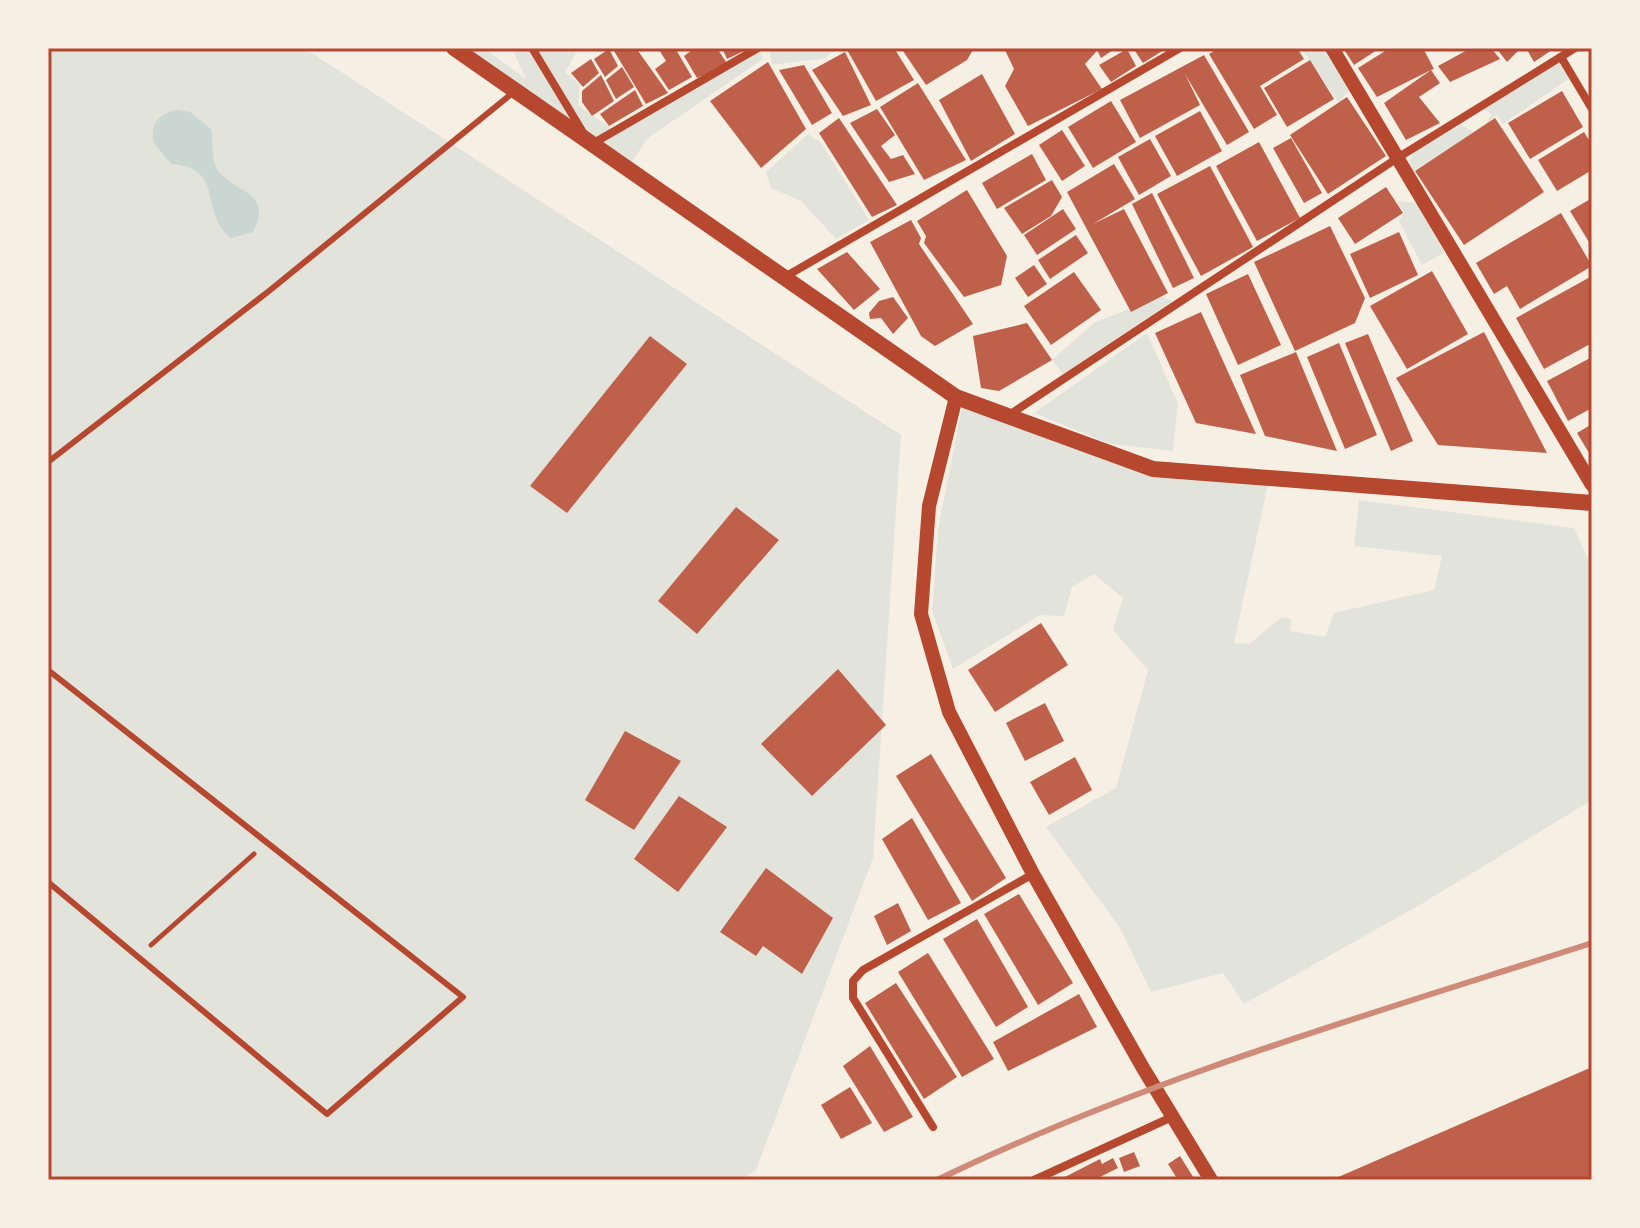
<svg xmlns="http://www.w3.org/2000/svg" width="1640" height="1228" viewBox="0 0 1640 1228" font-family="Inter,sans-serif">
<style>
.green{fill:#e2e4dc}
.water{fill:#c9d6d2}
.building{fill:#bf614a}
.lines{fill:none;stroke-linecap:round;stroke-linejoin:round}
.path{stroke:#b5482f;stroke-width:5}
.service{stroke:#b5482f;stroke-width:6}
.minor{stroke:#b5482f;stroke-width:8}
.tertiary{stroke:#b5482f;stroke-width:14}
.secondary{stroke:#b5482f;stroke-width:16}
.rail{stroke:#cf8b77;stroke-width:6}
.neatline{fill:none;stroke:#b5482f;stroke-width:3}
</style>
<rect width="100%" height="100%" fill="#f6efe4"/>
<g class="green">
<polygon points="48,48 304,48 901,435 873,858 756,1170 740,1180 48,1180"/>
<polygon points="465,48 484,48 526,79 512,48 527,48 579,132"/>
<polygon points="537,48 579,48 565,72 580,85 578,105 612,129 591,140"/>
<polygon points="769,48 835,48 826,58 772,65"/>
<polygon points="1301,48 1330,48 1353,83 1339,103"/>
<polygon points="760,52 763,59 648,138 628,167 598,144"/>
<polygon points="1559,59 1570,78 1503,124 1497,115 1485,124 1492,114 1479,107"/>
<polygon points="1461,125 1474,132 1413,171 1409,161 1414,152"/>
<polygon points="808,134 822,144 869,220 836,239 801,201 771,188 766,172"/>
<polygon points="1397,201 1420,203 1444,253 1422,265 1399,221 1404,213"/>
<polygon points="1160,296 1173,301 1063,374 1052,360 1094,323"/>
<polygon points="1147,333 1178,404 1173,451 1110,444 1034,413"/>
<polygon points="962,406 1153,469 1268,484 1234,643 1249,644 1282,617 1292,620 1290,631 1325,637 1334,613 1434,590 1442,556 1354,546 1359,500 1574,528 1587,557 1592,557 1592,800 1423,903 1244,1004 1223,973 1151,992 1120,928 1046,827 1116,788 1148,670 1113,630 1123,598 1094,574 1072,587 1064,616 1040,615 953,669 932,611 938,530"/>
</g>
<path class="water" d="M177 110 190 112 211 129C214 143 210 162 220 173 239 194 273 193 253 232L231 238C198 213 227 168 171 164L153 142C151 124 158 114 177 110Z"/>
<g class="building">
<polygon points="619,48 636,48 668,93 646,104 614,51"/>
<polygon points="658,48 675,48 692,77 669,90 655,69 666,61"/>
<polygon points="695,48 717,48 728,65 697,78 684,56"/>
<polygon points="722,48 742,48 744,51 727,59"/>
<polygon points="846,48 894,48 914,80 876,101"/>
<polygon points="901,48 974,48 967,60 926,85"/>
<polygon points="1004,48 1093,48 1096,52 1085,64 1102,89 1028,126 1005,86 1014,69"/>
<polygon points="1096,48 1116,48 1101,58"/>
<polygon points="1133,48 1167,48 1143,63"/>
<polygon points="1219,48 1297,48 1304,59 1260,86 1277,115 1254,129 1209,54"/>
<polygon points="1343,48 1380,48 1354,65"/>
<polygon points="1390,48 1423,48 1434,69 1431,70 1440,83 1419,97 1440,123 1406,140 1384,103 1431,70 1377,97 1358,68"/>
<polygon points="1471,48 1491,48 1500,59 1450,82 1438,66"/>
<polygon points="1496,48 1521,48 1507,62"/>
<polygon points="1526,48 1555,48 1534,62"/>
<polygon points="609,49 618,66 605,77 594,59"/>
<polygon points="1127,49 1136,66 1111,82 1099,65"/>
<polygon points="845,52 871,105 843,116 812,70"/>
<polygon points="1204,55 1249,132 1227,145 1185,74 1200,105 1140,138 1120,100"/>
<polygon points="591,59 599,73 583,87 571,73"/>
<polygon points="1310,60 1334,99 1287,127 1264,88"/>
<polygon points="768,62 806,129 761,168 710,101"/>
<polygon points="804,65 832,113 812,125 779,70"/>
<polygon points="622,67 634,87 616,99 606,80"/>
<polygon points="982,74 1015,134 971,161 939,100"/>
<polygon points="601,75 614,101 592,116 582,102 582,91"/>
<polygon points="918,83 966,160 924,180 880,107"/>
<polygon points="635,90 643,106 609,126 600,114"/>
<polygon points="1562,91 1583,127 1530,159 1508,123"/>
<polygon points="1347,97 1386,156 1328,194 1290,135"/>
<polygon points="1111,101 1136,142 1093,168 1068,127"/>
<polygon points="877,109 895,135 881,146 891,159 903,155 915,174 889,182 850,123"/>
<polygon points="1200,111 1222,151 1177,176 1155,136"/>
<polygon points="839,118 897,205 872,217 819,133"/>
<polygon points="1495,118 1544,192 1464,245 1415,171"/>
<polygon points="1062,130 1085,166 1062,181 1039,145"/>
<polygon points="1584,132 1592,145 1592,170 1557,191 1538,160"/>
<polygon points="1291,138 1322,193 1304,203 1273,148"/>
<polygon points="1150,139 1171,176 1139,195 1118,157"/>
<polygon points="1259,142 1300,218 1257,241 1216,166"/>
<polygon points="1032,154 1046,180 997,209 982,183"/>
<polygon points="1114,164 1135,199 1093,224 1124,209 1168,293 1131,312 1067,192"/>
<polygon points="1210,166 1253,247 1201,276 1157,194"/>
<polygon points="1052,180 1062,197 1051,216 1022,234 1004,208"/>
<polygon points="1386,187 1403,213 1355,244 1338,218"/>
<polygon points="967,190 1007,256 1001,285 964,297 924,243 926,236 917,221"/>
<polygon points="1152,193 1194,278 1173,288 1132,204"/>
<polygon points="1592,198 1592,247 1570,211"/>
<polygon points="1063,209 1076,229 1037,255 1024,235"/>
<polygon points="1561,213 1592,266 1520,309 1507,286 1494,294 1476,263"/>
<polygon points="911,220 921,238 919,244 973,324 935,346 921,336 870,242"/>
<polygon points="1330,226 1365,298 1355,323 1295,351 1254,262"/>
<polygon points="1399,232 1418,275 1370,298 1350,254"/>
<polygon points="1076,235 1088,253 1050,279 1038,260"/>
<polygon points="847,252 880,289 854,310 817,269"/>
<polygon points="1034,265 1047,284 1028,297 1015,278"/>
<polygon points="1432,271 1468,334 1407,369 1370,306"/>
<polygon points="1074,272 1101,310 1051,345 1024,306"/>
<polygon points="1248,274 1281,345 1238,365 1206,294"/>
<polygon points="1592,276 1592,343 1544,369 1516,318"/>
<polygon points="893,297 908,318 893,334 881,318 870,319 869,313 879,301"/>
<polygon points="1201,312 1256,434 1196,423 1155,333"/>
<polygon points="1027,323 1052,360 999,391 981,388 973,336"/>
<polygon points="1484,332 1547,453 1438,445 1396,378"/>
<polygon points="1368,334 1413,441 1391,451 1345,343"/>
<polygon points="650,336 687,364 567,513 530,486"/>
<polygon points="1339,343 1377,435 1345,449 1307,357"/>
<polygon points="1296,352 1337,451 1265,436 1240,375"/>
<polygon points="1592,357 1592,408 1568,421 1547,381"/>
<polygon points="1592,424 1592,458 1577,433"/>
<polygon points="736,507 779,540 697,634 658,601"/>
<polygon points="1041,623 1068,665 995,712 968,670"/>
<polygon points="838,669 886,725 812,796 761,744"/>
<polygon points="1045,703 1064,741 1025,761 1006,723"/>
<polygon points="625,731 681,761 634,830 585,800"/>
<polygon points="931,754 1006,878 972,901 896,776"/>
<polygon points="1075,757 1092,790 1049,815 1030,782"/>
<polygon points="679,796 727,827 678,892 634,859"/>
<polygon points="912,818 961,903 928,920 882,839"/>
<polygon points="766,868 833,918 802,974 763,946 756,956 720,932"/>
<polygon points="1019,894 1073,983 1038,1005 984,914"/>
<polygon points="898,903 911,931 887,945 874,916"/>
<polygon points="977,919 1028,1007 996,1027 943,939"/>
<polygon points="928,953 994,1059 962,1077 898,972"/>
<polygon points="896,983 957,1077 924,1099 865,1003"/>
<polygon points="1079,994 1097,1027 1008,1071 993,1042"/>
<polygon points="870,1046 913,1117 884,1132 843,1066"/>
<polygon points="1592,1067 1592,1180 1337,1180 1336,1178"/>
<polygon points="850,1087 872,1123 841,1139 821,1105"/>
<polygon points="1134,1152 1140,1166 1124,1172 1119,1158"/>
<polygon points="1180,1156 1195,1180 1178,1180 1168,1164"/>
<polygon points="1113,1158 1118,1168 1094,1180 1059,1180 1100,1159 1102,1164"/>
</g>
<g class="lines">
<polyline class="path" points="151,945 254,854"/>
<g class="service">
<polyline points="48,462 269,291 515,91"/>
<polyline points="48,670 463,997 327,1114 48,882"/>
</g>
<g class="minor">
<polyline points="532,48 584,134"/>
<polyline points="1561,57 1592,109"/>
<polyline points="592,144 758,48"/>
<polyline points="783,278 1180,48"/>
<polyline points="1009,415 1399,157 1575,48"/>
<polyline points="933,1127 853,998 853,981 863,970 1033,874"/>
<polyline points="1034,1180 1172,1117"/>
</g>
<g class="tertiary">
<polyline points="1332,48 1592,485"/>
<polyline points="956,397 929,506 921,614 949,712 1033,874 1143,1068 1211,1180"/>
</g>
<polyline class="secondary" points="454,48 956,397 1153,469 1592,503"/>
<path class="rail" d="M937 1180C1147 1078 1371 1014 1592 943"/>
</g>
<rect width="1640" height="1228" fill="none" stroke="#f6efe4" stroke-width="100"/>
<rect x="50" y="50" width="1540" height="1128" class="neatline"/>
</svg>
